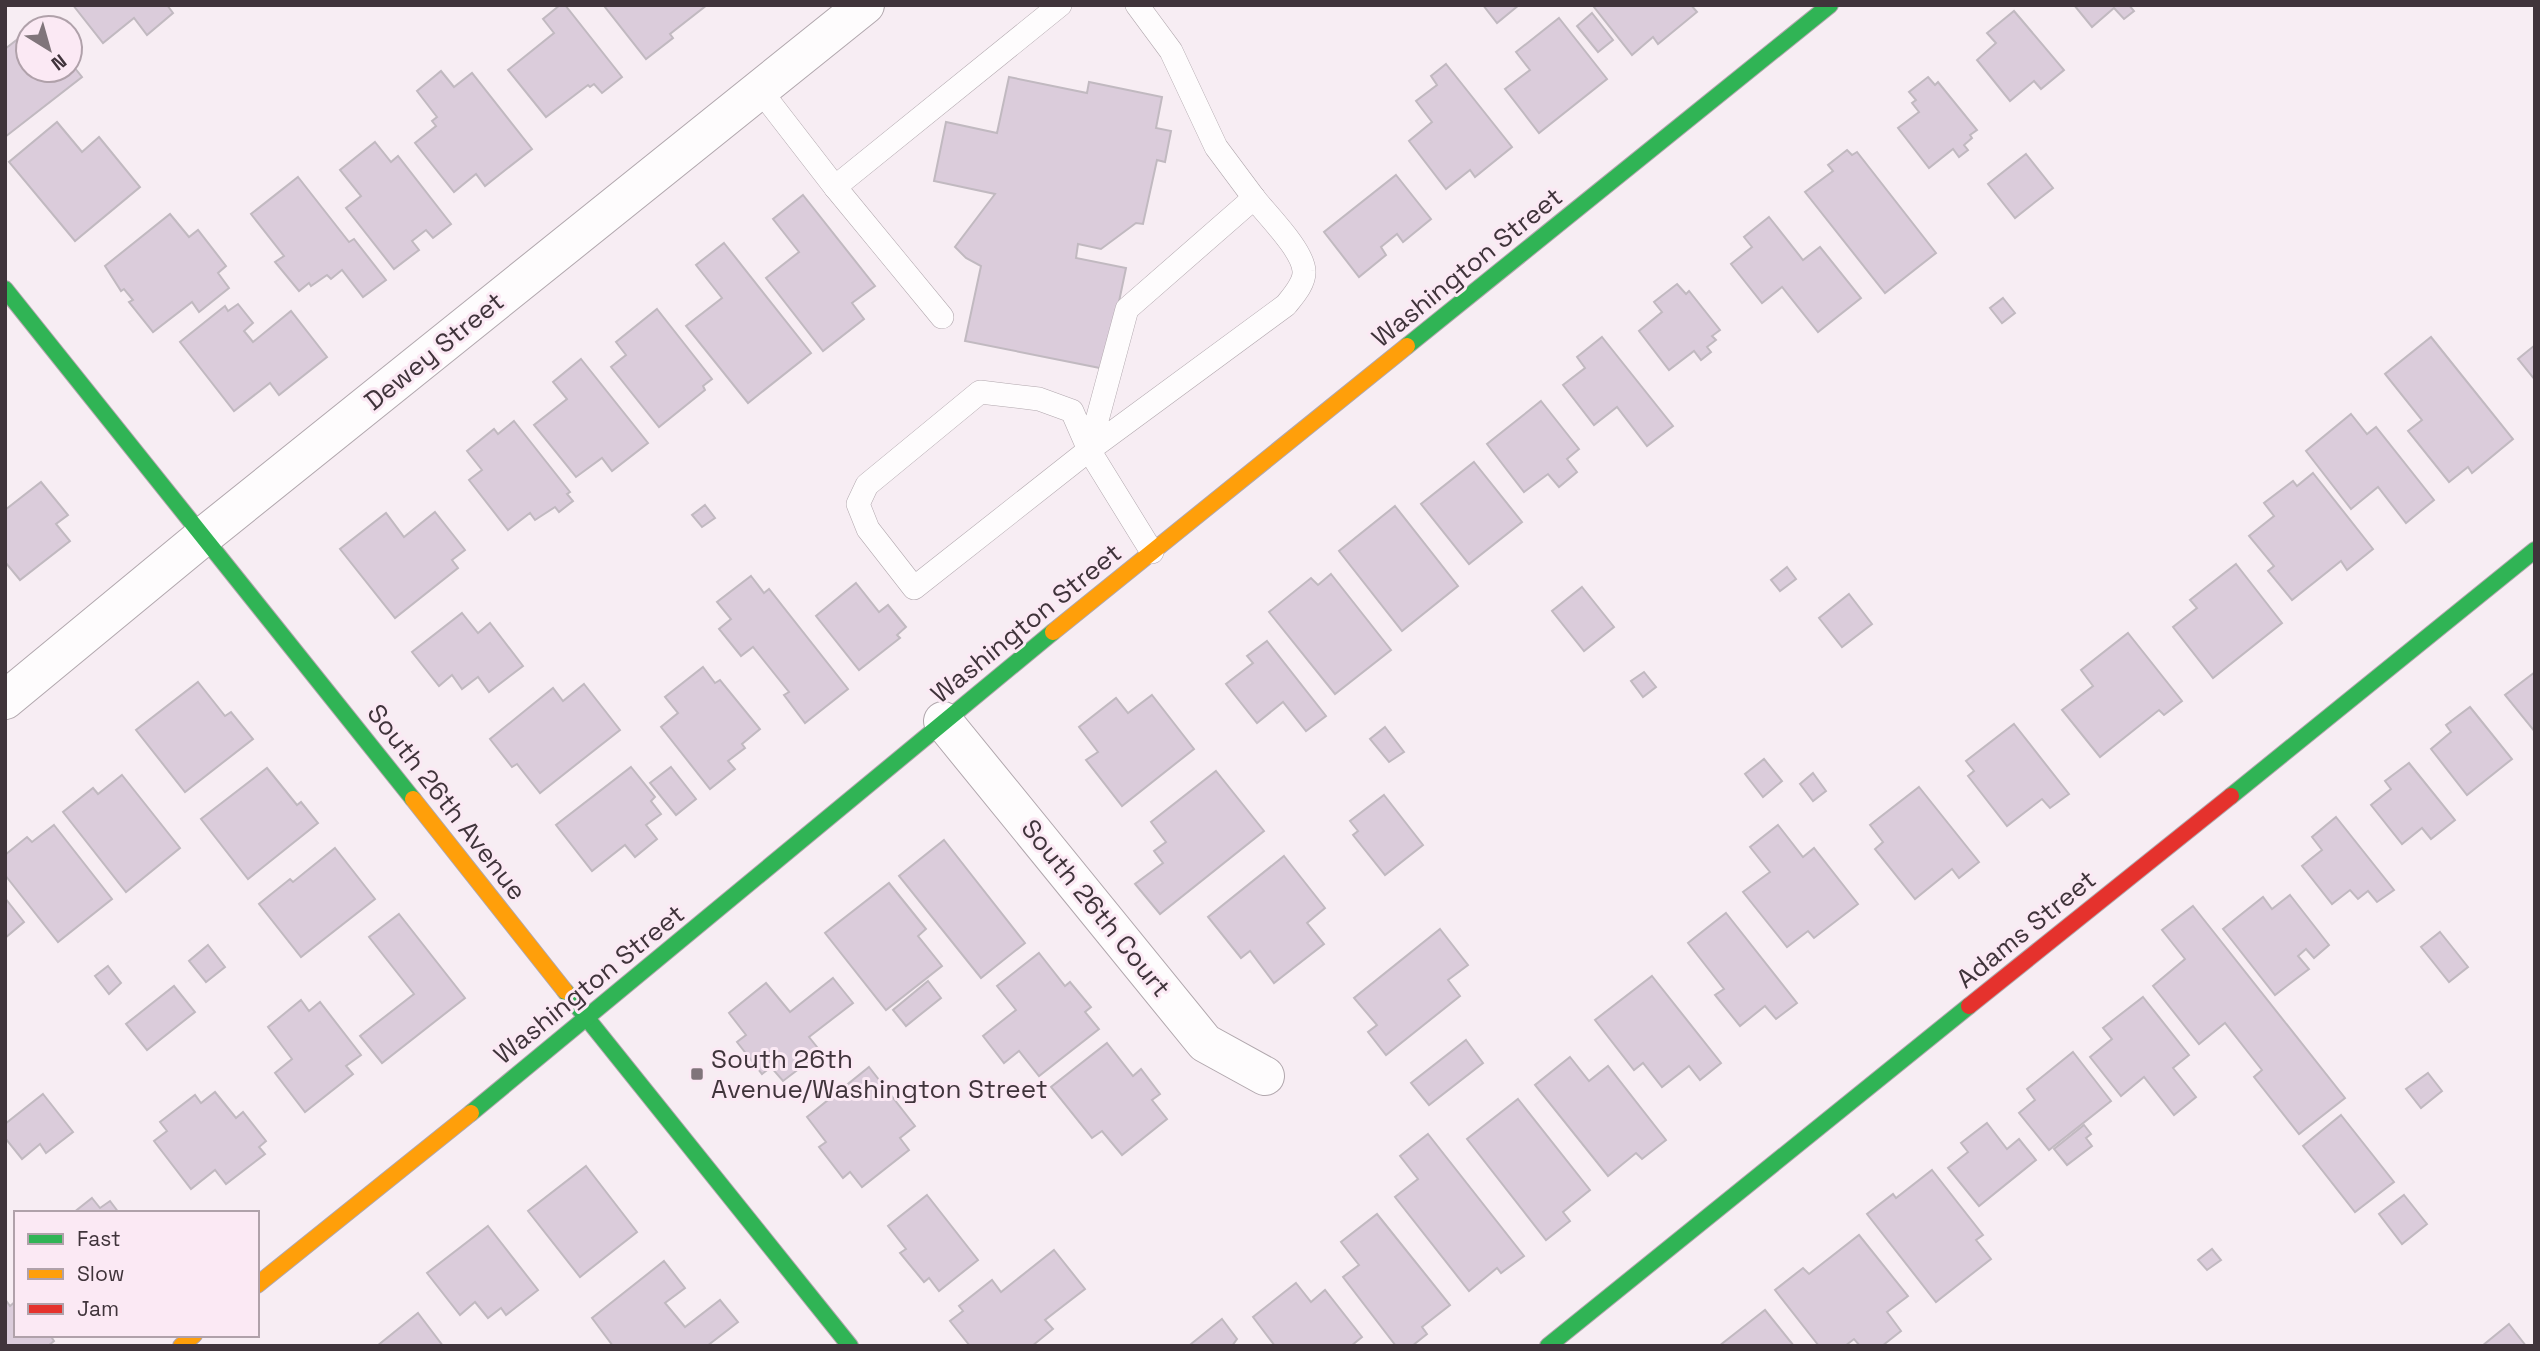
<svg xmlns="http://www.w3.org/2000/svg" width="2540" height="1351" viewBox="0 0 2540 1351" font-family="'Space Grotesk',sans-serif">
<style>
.building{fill:#dbccdb;stroke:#c1b9c0;stroke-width:2}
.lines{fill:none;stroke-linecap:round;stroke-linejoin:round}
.lane-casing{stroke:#b1a7ad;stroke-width:24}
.street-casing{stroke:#b1a7ad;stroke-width:40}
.fast-casing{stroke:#b1a7ad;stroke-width:18}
.slow-casing{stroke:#b1a7ad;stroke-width:18}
.jam-casing{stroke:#b1a7ad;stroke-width:18}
.lane{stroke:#fefcfd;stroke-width:23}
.street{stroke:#fefcfd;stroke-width:38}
.fast{stroke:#30b455;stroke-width:16}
.slow{stroke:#ff9f0a;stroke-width:16}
.jam{stroke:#e5322d;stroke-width:16}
.poi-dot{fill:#80757b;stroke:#fbe9f4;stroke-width:2.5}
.labels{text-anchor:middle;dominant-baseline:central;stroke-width:6;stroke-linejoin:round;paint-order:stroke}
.street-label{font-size:26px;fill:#40343b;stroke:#fbe9f4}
.poi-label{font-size:26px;fill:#40343b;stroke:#fbe9f4;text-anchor:start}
</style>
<rect width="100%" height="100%" fill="#f7edf3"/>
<g class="building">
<polygon points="73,5 167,5 173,13 147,35 134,18 103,43"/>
<polygon points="560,5 565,5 622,77 602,93 594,84 590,87 588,85 546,117 508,70 554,33 543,19"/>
<polygon points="607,5 707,5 670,34 673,38 646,59 605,7"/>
<polygon points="1483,5 1519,5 1497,23"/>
<polygon points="1596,5 1691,5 1697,12 1658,44 1653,37 1632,55 1594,7"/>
<polygon points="2074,5 2129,5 2134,11 2124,19 2114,8 2092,27"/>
<polygon points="2014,11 2064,70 2041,89 2034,81 2010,101 1977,60 1996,43 1987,33"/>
<polygon points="1592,13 1613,40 1598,52 1577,26"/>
<polygon points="1559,18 1607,79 1539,133 1505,89 1530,70 1516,52"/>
<polygon points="28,31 28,70 70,70 70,62 82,77 5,137 5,49"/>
<polygon points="1446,64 1512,147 1475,177 1470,170 1446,189 1409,141 1432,122 1416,101 1437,85 1431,76"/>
<polygon points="441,71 454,87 472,73 532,149 485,186 476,174 454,192 415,143 436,126 432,121 437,117 417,91"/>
<polygon points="1009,77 1087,93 1089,82 1162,97 1156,128 1171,131 1165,162 1157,160 1143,224 1136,223 1101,249 1078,244 1076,258 1126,268 1105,369 965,341 981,266 966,258 955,247 995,194 934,181 946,122 997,133"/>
<polygon points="1928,77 1935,85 1938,82 1977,130 1970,135 1972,138 1964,145 1968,150 1959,157 1953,149 1929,168 1898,128 1919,112 1912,103 1916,100 1909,92"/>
<polygon points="57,122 82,152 99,137 140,187 75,241 9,162"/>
<polygon points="375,142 391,162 398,156 451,224 433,238 426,230 412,241 419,250 394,269 346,208 361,196 340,170"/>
<polygon points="1847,150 1852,155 1857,152 1936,253 1885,293 1805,192 1833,171 1828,165"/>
<polygon points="2026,154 2053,188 2015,218 1988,184"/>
<polygon points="1396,175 1431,219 1403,242 1397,234 1381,247 1386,255 1359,277 1324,232"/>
<polygon points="298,177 349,242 354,239 386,280 363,297 342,270 331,279 327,275 311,286 309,283 299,291 275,262 284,256 251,214"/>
<polygon points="803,195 875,286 852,303 864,319 823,351 766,278 799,252 773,219"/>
<polygon points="170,214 189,237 198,230 226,266 218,273 229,288 199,312 192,302 153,332 129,302 133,300 124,289 121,291 105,266"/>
<polygon points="1769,217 1803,260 1820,247 1861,298 1818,332 1782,287 1762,303 1731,264 1752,247 1744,237"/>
<polygon points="724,243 811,353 748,403 686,326 722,298 696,265"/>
<polygon points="1677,284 1686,294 1689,291 1720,330 1712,336 1716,340 1707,347 1711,352 1701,360 1694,351 1669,370 1639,331 1662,312 1654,302"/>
<polygon points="2003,298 2015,313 2002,323 1990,308"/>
<polygon points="238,304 253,323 244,331 253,342 291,311 327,357 279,395 270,383 234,411 180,342 225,306 228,311"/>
<polygon points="657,309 712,379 703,386 705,390 659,427 611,367 626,355 616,342"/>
<polygon points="1602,337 1673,426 1647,446 1617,407 1594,425 1563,385 1585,368 1577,357"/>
<polygon points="2431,337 2513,439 2472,473 2468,467 2449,482 2408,431 2422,420 2385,374"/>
<polygon points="2535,345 2535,380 2518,359"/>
<polygon points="581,359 648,443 612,471 602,458 576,477 534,425 567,399 553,382"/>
<polygon points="1541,401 1579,449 1567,459 1577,472 1559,487 1548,474 1524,492 1487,444"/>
<polygon points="2351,414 2367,434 2376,427 2434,500 2406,523 2378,487 2351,509 2306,451"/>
<polygon points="514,421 570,492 567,494 573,501 559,512 555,507 535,520 530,513 508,530 469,480 482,470 467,451 494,429 498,434"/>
<polygon points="1474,462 1522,522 1469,564 1421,504"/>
<polygon points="2313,473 2373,549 2347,570 2341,561 2292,600 2268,571 2274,566 2249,536 2274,516 2264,503 2293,481 2297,486"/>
<polygon points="41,482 68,515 56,524 70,541 20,580 5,562 5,510"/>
<polygon points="705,505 715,518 702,527 692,515"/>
<polygon points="1395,506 1458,586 1402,631 1339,551"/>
<polygon points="435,512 465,550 452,560 458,568 395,618 340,549 386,513 404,537"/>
<polygon points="2236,564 2282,623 2213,678 2173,627 2197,608 2190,600"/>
<polygon points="1787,567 1796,579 1780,591 1771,580"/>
<polygon points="1331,574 1391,650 1335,694 1269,612 1311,578 1318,585"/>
<polygon points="751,576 764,593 769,589 848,689 805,723 784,695 789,692 753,647 741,656 719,629 731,619 717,602"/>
<polygon points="856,583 879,612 888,605 906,627 897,635 900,638 859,670 816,616"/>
<polygon points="1582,587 1614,627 1584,651 1552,611"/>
<polygon points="1849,594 1872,624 1842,647 1819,618"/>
<polygon points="462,613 478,633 490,623 523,666 489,692 478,677 462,689 452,675 439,686 412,652"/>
<polygon points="2128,633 2182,701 2164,715 2159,710 2100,757 2062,710 2093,686 2081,670"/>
<polygon points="1267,641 1326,716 1306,731 1283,702 1257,723 1226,684 1253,663 1247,656"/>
<polygon points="703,667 715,683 720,680 760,729 742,744 745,748 728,761 735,769 710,789 661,727 678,713 665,697"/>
<polygon points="1644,672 1656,687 1643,697 1631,681"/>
<polygon points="2535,672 2535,732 2505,695"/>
<polygon points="198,682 225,716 231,712 253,739 185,792 136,730"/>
<polygon points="584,684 620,730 540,793 517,764 512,767 490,739 553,688 563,701"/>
<polygon points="1152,695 1194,749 1122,806 1086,760 1098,752 1079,727 1116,698 1128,713"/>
<polygon points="2470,707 2512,759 2467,795 2431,749 2451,732 2446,725"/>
<polygon points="2014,724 2069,794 2050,808 2042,799 2007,826 1968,776 1974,771 1966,761"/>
<polygon points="1385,727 1404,752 1389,762 1370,739"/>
<polygon points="1764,759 1782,781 1763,797 1745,774"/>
<polygon points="2409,763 2455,820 2431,839 2422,828 2402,844 2371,805 2391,789 2385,781"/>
<polygon points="631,767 655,797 651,801 661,814 646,825 657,839 635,857 625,845 592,871 556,825"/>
<polygon points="671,767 696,799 676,815 650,783"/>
<polygon points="267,768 297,805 301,802 318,823 248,879 201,819"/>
<polygon points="1216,771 1264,831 1160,914 1135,884 1163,863 1154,851 1166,842 1151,822"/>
<polygon points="1813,773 1826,791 1813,801 1800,784"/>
<polygon points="122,775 180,848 126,892 63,812 93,788 98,794"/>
<polygon points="1919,787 1979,862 1959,878 1952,869 1915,899 1875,849 1883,842 1870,825"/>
<polygon points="1384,795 1423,845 1385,875 1353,835 1358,831 1350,821"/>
<polygon points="2336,817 2394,890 2377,902 2368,891 2358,899 2350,890 2332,904 2302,866 2322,850 2312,837"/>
<polygon points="54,825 112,899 58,942 5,875 5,855 27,837 32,842"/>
<polygon points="1778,825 1803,857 1814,848 1858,904 1814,938 1808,931 1787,947 1743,892 1770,872 1750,847"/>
<polygon points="944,840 1025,943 981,978 899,876"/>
<polygon points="335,848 375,899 301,957 259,904 290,879 293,882"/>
<polygon points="1284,856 1325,908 1307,923 1324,944 1274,983 1250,951 1241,958 1208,917"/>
<polygon points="889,883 926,929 918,936 942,966 886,1010 825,933"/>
<polygon points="2290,895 2329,945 2314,958 2306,949 2298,956 2309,969 2275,995 2223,929 2263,897 2272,909"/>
<polygon points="5,898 24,922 5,938"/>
<polygon points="2193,906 2345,1098 2299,1134 2254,1077 2262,1070 2225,1023 2199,1044 2153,986 2185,959 2162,930"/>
<polygon points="1726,913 1797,1003 1776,1019 1765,1006 1740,1026 1715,995 1724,989 1688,943"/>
<polygon points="399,914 465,998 382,1063 360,1036 414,994 369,937"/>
<polygon points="1440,929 1468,965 1448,980 1460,996 1386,1055 1368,1032 1377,1025 1354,998"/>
<polygon points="2440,932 2468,967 2449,982 2421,947"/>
<polygon points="208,945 225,967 206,982 189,961"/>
<polygon points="1039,953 1065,986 1070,982 1091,1007 1085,1012 1099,1029 1039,1076 1019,1051 1004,1063 983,1036 1016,1010 997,986"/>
<polygon points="108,966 121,983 109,994 95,976"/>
<polygon points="1652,976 1721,1063 1700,1080 1689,1066 1662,1087 1643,1063 1634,1070 1595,1020"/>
<polygon points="833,978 853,1003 809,1037 821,1052 783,1081 771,1067 762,1074 737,1042 746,1035 729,1013 766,983 790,1012"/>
<polygon points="928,981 941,998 906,1026 893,1010"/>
<polygon points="174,986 195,1012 147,1050 126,1024"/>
<polygon points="2143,997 2189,1055 2173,1068 2196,1097 2174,1115 2144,1077 2121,1096 2090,1057 2112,1039 2103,1028"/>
<polygon points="301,1000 309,1011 320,1002 361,1055 346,1066 353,1074 305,1112 275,1073 292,1059 268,1027"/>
<polygon points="1466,1040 1483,1063 1429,1105 1411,1083"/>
<polygon points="1107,1043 1133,1076 1141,1069 1160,1094 1152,1100 1167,1119 1122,1155 1102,1131 1092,1138 1051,1087"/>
<polygon points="2073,1052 2111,1101 2049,1150 2019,1113 2035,1100 2027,1089"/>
<polygon points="1570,1057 1589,1081 1608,1066 1666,1140 1642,1159 1636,1153 1608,1176 1535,1085"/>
<polygon points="869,1067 915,1126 900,1138 909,1150 862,1187 850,1172 843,1178 819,1147 826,1142 807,1117"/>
<polygon points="2428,1073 2442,1091 2421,1108 2406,1089"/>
<polygon points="215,1092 236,1118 243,1112 266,1141 259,1147 265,1154 226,1184 215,1170 191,1189 154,1141 167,1131 160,1122 195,1095 201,1103"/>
<polygon points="43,1094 73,1132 46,1153 40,1144 22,1159 5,1138 5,1124"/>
<polygon points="1518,1099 1590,1190 1563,1212 1570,1221 1546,1240 1467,1139"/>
<polygon points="2341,1115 2394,1182 2355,1212 2303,1146"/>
<polygon points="1987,1123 2007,1149 2019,1139 2036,1160 1979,1206 1948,1168 1968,1152 1961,1143"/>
<polygon points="2084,1125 2091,1134 2086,1138 2092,1146 2067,1165 2054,1149"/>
<polygon points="1428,1134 1524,1256 1501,1273 1497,1268 1469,1291 1395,1197 1418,1179 1400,1156"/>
<polygon points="586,1166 637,1232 580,1277 528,1211"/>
<polygon points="1932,1170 1983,1235 1976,1240 1991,1259 1936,1302 1867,1214 1893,1194 1896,1198"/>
<polygon points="927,1195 978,1260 939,1291 929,1278 924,1282 900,1253 906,1249 888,1226"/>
<polygon points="2404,1195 2427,1224 2402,1244 2379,1214"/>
<polygon points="92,1198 100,1208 110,1201 119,1213 73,1213"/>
<polygon points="1377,1214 1450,1305 1422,1327 1427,1334 1412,1346 1396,1346 1343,1277 1359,1265 1341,1242"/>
<polygon points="488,1226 538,1290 506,1315 501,1308 488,1318 475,1302 460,1315 427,1273"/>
<polygon points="1859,1235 1908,1296 1887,1312 1901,1331 1882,1346 1860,1346 1854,1339 1845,1346 1819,1346 1775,1290 1803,1268 1809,1274"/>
<polygon points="2212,1249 2221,1260 2207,1270 2198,1260"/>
<polygon points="1054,1250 1085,1289 1045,1320 1053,1329 1032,1346 970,1346 950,1321 963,1311 959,1306 992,1280 1001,1292"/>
<polygon points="664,1261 685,1288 665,1303 685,1327 720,1300 738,1322 707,1346 613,1346 592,1318"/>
<polygon points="1296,1283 1311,1302 1325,1290 1362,1337 1351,1346 1275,1346 1253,1317"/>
<polygon points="5,1299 10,1306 16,1301 16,1335 50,1335 54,1341 48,1346 5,1346"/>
<polygon points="1765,1310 1794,1346 1719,1346"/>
<polygon points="418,1313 443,1346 377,1346"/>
<polygon points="1222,1319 1237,1339 1232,1346 1193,1346 1191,1344"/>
<polygon points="2509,1324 2526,1346 2482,1346"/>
</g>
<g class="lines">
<g class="lane-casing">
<g id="lane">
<polyline points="1137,5 1171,51 1216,147 1254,198"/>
<polyline points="760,90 835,187"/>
<polyline points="942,317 835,187 1060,5"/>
<path d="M1089 450 1127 309 1254 198C1267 215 1303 250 1304 271 1305 283 1293 296 1286 305L1089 450 914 588 868 529 858 504 867 485 980 392 1039 399 1072 411 1089 450 1152 552"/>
</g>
</g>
<g class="street-casing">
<g id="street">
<polyline points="5,700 205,535 865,5"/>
<polyline points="943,721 1205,1043 1265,1076"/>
</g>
</g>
<g class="fast-casing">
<g id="fast">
<polyline points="5,289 413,799"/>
<polyline points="1407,346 1830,5"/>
<polyline points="2231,796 2535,550"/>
<polyline points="565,991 850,1346"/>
<polyline points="471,1113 1053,632"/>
<polyline points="1548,1346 1969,1006"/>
</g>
</g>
<g class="slow-casing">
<g id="slow">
<polyline points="1053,632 1407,346"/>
<polyline points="413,799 565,991"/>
<polyline points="257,1285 471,1113"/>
<polyline points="181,1346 194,1335"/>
</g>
</g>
<g class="jam-casing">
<polyline id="jam" points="1969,1006 2231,796"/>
</g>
<use href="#lane" class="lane"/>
<use href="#street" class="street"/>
<use href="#fast" class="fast"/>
<use href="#slow" class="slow"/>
<use href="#jam" class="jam"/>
</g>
<rect class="poi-dot" x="690" y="1067" width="14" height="14" rx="3.5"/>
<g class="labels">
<g class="street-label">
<text transform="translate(1467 267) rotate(-39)">Washington Street</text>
<text transform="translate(434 351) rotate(-39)">Dewey Street</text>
<text transform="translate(1026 623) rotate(-39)">Washington Street</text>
<text transform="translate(447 802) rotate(52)">South 26th Avenue</text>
<text transform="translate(1096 908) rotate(51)">South 26th Court</text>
<text transform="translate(2026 929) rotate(-39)">Adams Street</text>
<text transform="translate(589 984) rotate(-39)">Washington Street</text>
</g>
<g class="poi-label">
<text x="711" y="1059">South 26th<tspan x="711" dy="30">Avenue/Washington Street</tspan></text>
</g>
</g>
<rect width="2540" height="1351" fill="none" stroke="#40343b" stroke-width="14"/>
<rect x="14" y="1211" width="245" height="126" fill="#fbe9f4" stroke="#b0a1aa" stroke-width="2"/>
<rect x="28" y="1234" width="35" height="10" fill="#30b455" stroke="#b0a1aa" stroke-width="2"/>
<text x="77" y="1246" font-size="21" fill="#40343b">Fast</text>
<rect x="28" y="1269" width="35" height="10" fill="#ff9f0a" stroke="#b0a1aa" stroke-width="2"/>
<text x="77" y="1281" font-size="21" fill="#40343b">Slow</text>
<rect x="28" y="1304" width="35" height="10" fill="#e5322d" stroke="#b0a1aa" stroke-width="2"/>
<text x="77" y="1316" font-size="21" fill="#40343b">Jam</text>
<g transform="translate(49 49) rotate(143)"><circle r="33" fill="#fbe9f4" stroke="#b0a1aa" stroke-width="2"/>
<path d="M0-5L12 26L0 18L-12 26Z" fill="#80757b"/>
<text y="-10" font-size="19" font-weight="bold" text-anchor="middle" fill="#40343b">N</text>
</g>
</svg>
